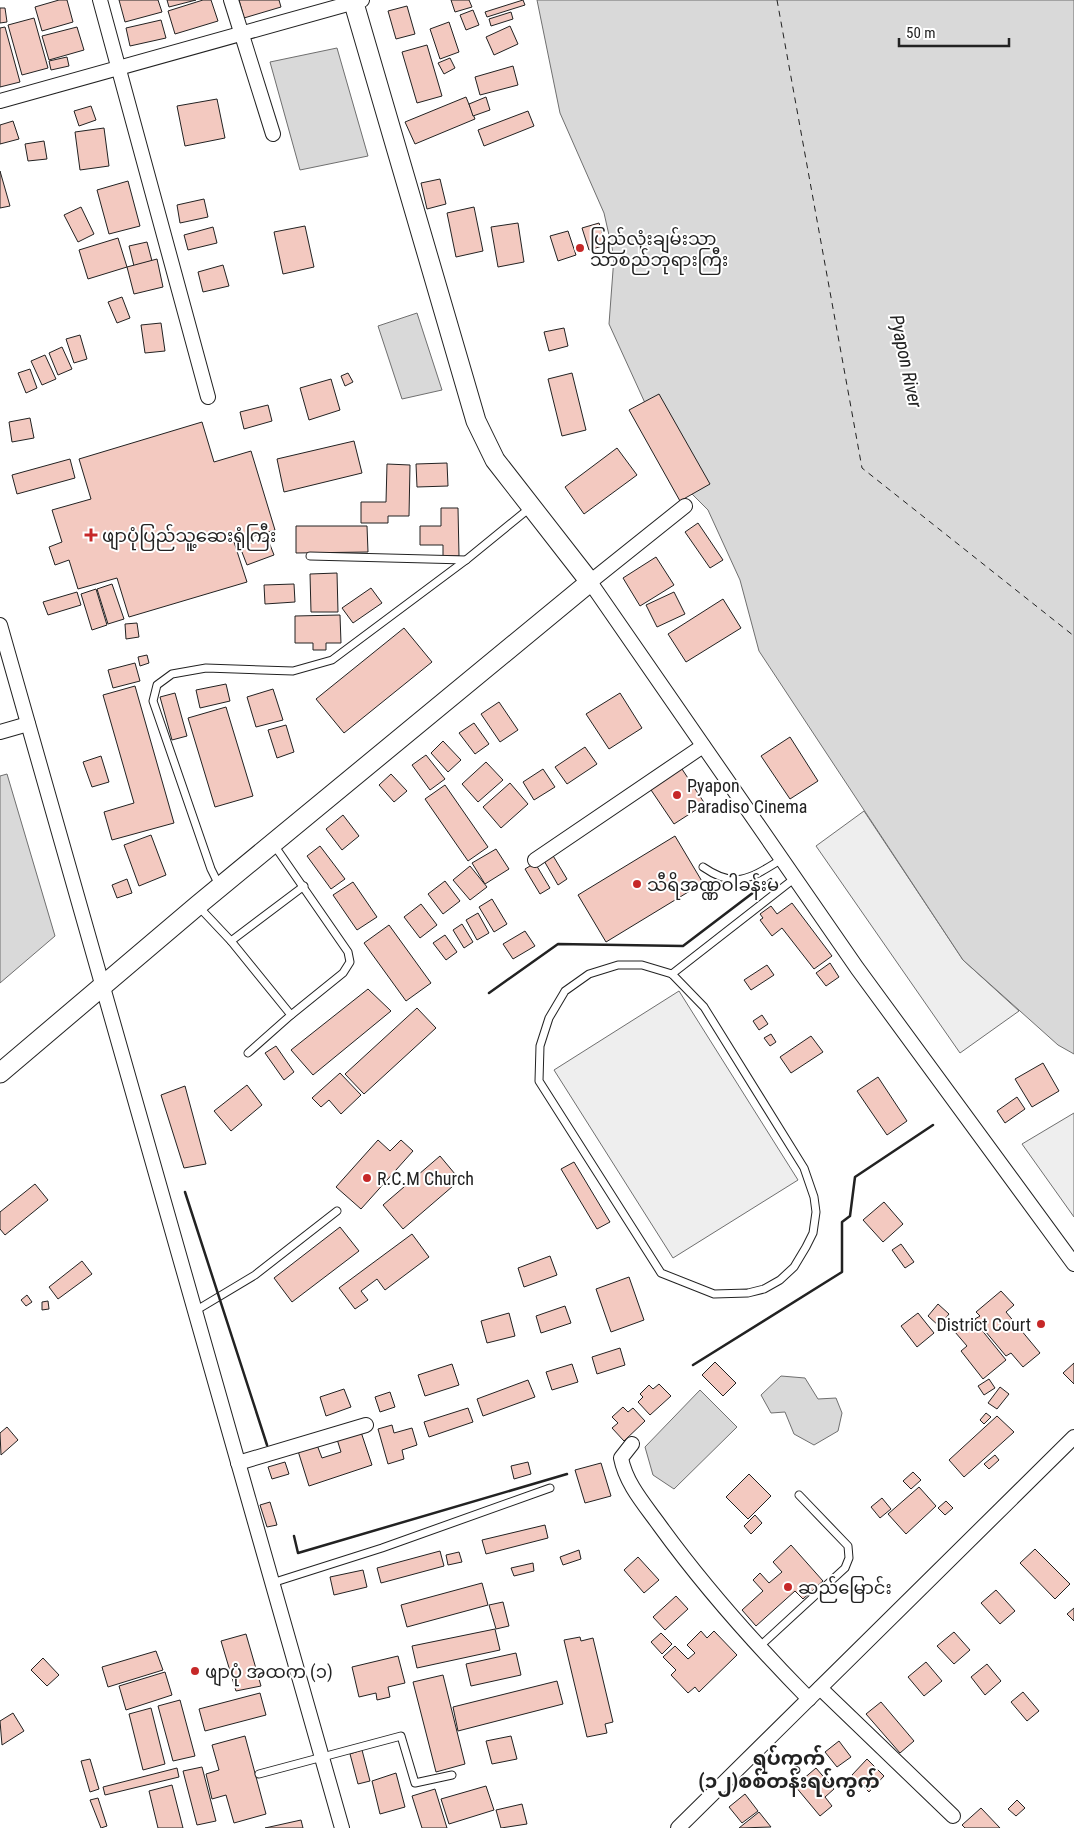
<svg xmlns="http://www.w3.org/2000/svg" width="1074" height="1828" viewBox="0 0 1074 1828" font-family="'Roboto Condensed','Noto Sans Myanmar',sans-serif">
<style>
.green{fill:#eee;stroke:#6f6f6f}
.water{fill:#d9d9d9;stroke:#6f6f6f}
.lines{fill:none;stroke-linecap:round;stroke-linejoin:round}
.ferry{stroke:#222;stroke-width:1;stroke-dasharray:6 5;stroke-linecap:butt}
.building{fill:#f3c9c0;stroke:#222}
.lane-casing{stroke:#222;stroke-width:9}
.street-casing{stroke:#222;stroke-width:16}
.secondary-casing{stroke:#222;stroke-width:21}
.lane{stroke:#fff;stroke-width:7}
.street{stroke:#fff;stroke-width:14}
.secondary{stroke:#fff;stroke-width:19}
.wall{stroke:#222;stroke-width:2.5}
.poi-dot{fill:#c62828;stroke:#fff;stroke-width:2}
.labels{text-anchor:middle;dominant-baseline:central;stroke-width:4;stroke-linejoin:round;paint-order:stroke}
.poi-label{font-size:18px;fill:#222;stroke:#fff;text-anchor:start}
.water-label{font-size:19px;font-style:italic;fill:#222;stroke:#fff}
.quarter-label{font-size:20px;font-weight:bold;fill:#222;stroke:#fff}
</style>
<rect width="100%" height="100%" fill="#fff"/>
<g class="green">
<polygon points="864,811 963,960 1019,1011 960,1053 816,846"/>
<polygon points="679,991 798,1180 673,1258 554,1070"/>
<polygon points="1074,1113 1074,1217 1022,1144"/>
</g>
<g class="water">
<polygon points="537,0 1074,0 1074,1054 1058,1045 963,960 759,651 740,580 708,510 675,477 661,438 609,324 614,257 604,213 560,113"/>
<polygon points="337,48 368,156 300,170 270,62"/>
<polygon points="417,313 442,390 402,399 378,326"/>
<polygon points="7,774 55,936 0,983 0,776"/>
<polygon points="781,1376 805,1378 818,1399 836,1398 842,1413 838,1431 814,1445 794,1434 785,1412 771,1413 761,1395"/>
<polygon points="700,1390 737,1427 674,1489 653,1475 645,1447"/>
</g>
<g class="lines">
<polyline class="ferry" points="777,0 862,468 1074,636"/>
</g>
<g class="building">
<polygon points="59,0 67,0 73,22 42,31 35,7"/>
<polygon points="119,0 158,0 162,12 125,22"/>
<polygon points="167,0 196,0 169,7"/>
<polygon points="203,0 211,0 218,21 175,34 168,11"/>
<polygon points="239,0 279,0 281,7 244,18"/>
<polygon points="451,0 469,0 472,7 455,12"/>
<polygon points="523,0 525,5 487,17 485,12"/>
<polygon points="407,6 415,34 396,39 388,11"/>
<polygon points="0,8 5,8 7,22 0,23"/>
<polygon points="473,10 479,25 466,30 460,15"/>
<polygon points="511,12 513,19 491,26 489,19"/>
<polygon points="34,18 48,68 22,75 8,25"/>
<polygon points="161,20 166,38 130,46 126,28"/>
<polygon points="449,22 459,52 440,59 430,29"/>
<polygon points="510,26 518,44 494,55 486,37"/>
<polygon points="5,27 20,82 0,87 0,28"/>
<polygon points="77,27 84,50 49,60 42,36"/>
<polygon points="427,45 442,96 417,103 402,52"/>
<polygon points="67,57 69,66 51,70 49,61"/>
<polygon points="450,58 455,68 444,74 438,63"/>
<polygon points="513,66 518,85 480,95 475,77"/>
<polygon points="466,97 475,119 415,144 405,122"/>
<polygon points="486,97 490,110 473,116 469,104"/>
<polygon points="217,99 225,138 185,146 177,106"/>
<polygon points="91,106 96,120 79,126 74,111"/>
<polygon points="528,111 534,126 484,146 478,130"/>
<polygon points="13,121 19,139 0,144 0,125"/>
<polygon points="104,128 109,166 80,170 75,132"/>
<polygon points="44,141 47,159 28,161 25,144"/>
<polygon points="0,171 10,206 0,208"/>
<polygon points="440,179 446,204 427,209 421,183"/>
<polygon points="128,181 140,226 109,234 97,190"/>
<polygon points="204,199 208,217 180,223 177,205"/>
<polygon points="81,207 94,234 78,242 64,215"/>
<polygon points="474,207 483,251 456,257 447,213"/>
<polygon points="518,223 524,262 498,267 491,227"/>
<polygon points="599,223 606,245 589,250 582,228"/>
<polygon points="305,226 314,267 283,274 274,232"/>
<polygon points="213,227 217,243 188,250 184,235"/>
<polygon points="568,231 576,255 558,261 550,236"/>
<polygon points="118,238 127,267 88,279 79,250"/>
<polygon points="147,242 152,261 134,266 129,246"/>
<polygon points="157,259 163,287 134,294 127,267"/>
<polygon points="223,265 229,286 203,292 198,272"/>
<polygon points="122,297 130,318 117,323 108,302"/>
<polygon points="161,323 165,351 145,353 141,325"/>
<polygon points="564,328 568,346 549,351 544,332"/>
<polygon points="80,335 87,359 74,363 66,339"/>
<polygon points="62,347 72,369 58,375 49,353"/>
<polygon points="45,355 56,379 42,385 31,361"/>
<polygon points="30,369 37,388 26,393 18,373"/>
<polygon points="348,373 353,382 345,386 341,376"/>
<polygon points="572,373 586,430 562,436 548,379"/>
<polygon points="331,379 340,410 309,420 300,388"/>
<polygon points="659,394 710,484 680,501 629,410"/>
<polygon points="268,405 272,421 244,429 240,412"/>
<polygon points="30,418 34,438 12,442 9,422"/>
<polygon points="202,422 214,462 251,451 275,530 234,542 247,582 129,617 117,578 78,589 69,560 55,565 49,547 62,542 52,510 91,499 79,459"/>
<polygon points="354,441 362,473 284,492 277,459"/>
<polygon points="617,448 637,475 584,514 565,487"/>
<polygon points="70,459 75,478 17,494 12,475"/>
<polygon points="447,463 448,486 417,487 416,464"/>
<polygon points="387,464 410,465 409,516 388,516 388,523 361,523 361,502 386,502"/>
<polygon points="441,508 458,508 459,556 443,556 443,545 420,545 420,526 441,526"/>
<polygon points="698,523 723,560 710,568 685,532"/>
<polygon points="296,526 367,526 368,552 296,553"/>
<polygon points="267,537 274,555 247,565 240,547"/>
<polygon points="656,557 674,585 640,606 623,578"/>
<polygon points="337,573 338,612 311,612 310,574"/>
<polygon points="112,584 124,619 108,624 97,589"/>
<polygon points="294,584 295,602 265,604 264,585"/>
<polygon points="371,588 382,603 353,623 342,608"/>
<polygon points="96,589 107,625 92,630 81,594"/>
<polygon points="77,592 81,605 48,615 43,602"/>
<polygon points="674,592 685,614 657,627 646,605"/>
<polygon points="723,599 741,628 686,662 668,634"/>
<polygon points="340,615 341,643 326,643 326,650 313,650 313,643 295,643 295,616"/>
<polygon points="137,623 139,637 126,639 125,624"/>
<polygon points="404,628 432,662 344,733 316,699"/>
<polygon points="147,655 149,663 140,666 138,657"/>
<polygon points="135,663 140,681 113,688 108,670"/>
<polygon points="226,684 230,701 200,708 196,690"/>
<polygon points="135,686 174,823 112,840 104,812 134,803 103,695"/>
<polygon points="273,689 283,720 256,727 247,697"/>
<polygon points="175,693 187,736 172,740 160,697"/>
<polygon points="620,693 642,728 609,749 586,714"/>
<polygon points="499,702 518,730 500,742 481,714"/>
<polygon points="226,707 253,796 215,807 188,718"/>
<polygon points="474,723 489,744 475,754 459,733"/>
<polygon points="286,725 294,752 277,758 268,730"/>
<polygon points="790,737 818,781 790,799 761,756"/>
<polygon points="443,741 461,760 448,772 431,753"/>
<polygon points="585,747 597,764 567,784 555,767"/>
<polygon points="426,755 445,779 430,790 412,765"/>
<polygon points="101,756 109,782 92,787 83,762"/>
<polygon points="486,762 503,780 478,802 462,784"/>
<polygon points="680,766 705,804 674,824 649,787"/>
<polygon points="543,769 555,787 534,800 523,782"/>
<polygon points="391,774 407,791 394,802 379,785"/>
<polygon points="510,783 528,804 501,828 483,807"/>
<polygon points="445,785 488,847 468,861 425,799"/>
<polygon points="343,815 359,836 342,850 326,829"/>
<polygon points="151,835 166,875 139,886 124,845"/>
<polygon points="675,836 703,883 606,942 578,895"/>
<polygon points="320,846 345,879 331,889 307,856"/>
<polygon points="496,849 509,869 485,884 472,863"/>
<polygon points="552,854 567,879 558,885 543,859"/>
<polygon points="535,863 550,888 540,894 525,869"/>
<polygon points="470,866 487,887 470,900 453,880"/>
<polygon points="127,879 132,893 117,898 112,885"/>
<polygon points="445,881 460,901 443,914 428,894"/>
<polygon points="353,882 377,917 357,930 333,895"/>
<polygon points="492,899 507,924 494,932 479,907"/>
<polygon points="792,903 832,956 814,969 782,928 772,936 760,920 763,918 760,914 771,906 777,914"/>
<polygon points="421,904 437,925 420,938 404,917"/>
<polygon points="478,913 489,933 477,940 466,920"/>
<polygon points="462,924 473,942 464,948 453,930"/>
<polygon points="389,925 431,983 406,1001 364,943"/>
<polygon points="525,931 535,946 513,959 503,944"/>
<polygon points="445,935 457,952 446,960 433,943"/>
<polygon points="830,963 839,977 826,986 816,973"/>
<polygon points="767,965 774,975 751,990 744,980"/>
<polygon points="368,989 391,1011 313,1075 291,1050"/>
<polygon points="417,1008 436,1028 364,1094 345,1074"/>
<polygon points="762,1015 768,1024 759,1030 753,1021"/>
<polygon points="771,1034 776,1042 770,1046 764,1038"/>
<polygon points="811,1036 823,1052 791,1073 780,1057"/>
<polygon points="276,1046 294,1072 284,1080 265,1053"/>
<polygon points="1043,1063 1059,1091 1032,1107 1015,1079"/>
<polygon points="340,1073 361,1095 341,1114 329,1100 321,1107 312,1098"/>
<polygon points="878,1077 907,1121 887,1135 857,1091"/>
<polygon points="247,1085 262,1105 231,1131 214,1111"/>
<polygon points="185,1086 206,1164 184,1168 161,1095"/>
<polygon points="1017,1097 1025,1109 1005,1123 997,1111"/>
<polygon points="378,1140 390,1151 401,1140 413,1151 361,1209 336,1187"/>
<polygon points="440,1156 460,1180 403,1229 383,1205"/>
<polygon points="574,1162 610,1222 597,1229 561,1169"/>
<polygon points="35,1184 48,1200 5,1235 0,1229 0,1212"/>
<polygon points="884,1202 903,1224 883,1242 863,1220"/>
<polygon points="340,1227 359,1251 292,1302 274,1278"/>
<polygon points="412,1234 429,1257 385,1290 377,1279 361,1291 368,1300 355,1309 339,1288"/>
<polygon points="901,1244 914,1262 905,1268 892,1250"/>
<polygon points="550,1256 557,1275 524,1287 518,1268"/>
<polygon points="82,1261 92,1274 58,1299 49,1287"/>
<polygon points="629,1277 644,1320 611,1332 596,1289"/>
<polygon points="1001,1291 1014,1305 1006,1312 1040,1353 1023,1367 1011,1353 1006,1356 975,1319 980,1316 976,1312"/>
<polygon points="27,1295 32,1302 26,1306 21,1300"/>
<polygon points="48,1301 49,1309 42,1310 42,1302"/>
<polygon points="938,1304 949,1314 939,1326 928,1316"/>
<polygon points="565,1306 571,1323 541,1333 536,1316"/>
<polygon points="509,1313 515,1336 487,1343 481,1321"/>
<polygon points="918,1313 934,1333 917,1347 901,1326"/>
<polygon points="972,1318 1006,1360 983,1379 961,1351 967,1346 955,1332"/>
<polygon points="620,1348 625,1365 597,1374 592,1357"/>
<polygon points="715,1362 736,1383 723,1396 702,1375"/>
<polygon points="1074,1363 1074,1384 1063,1373"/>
<polygon points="452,1364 459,1385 425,1396 418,1375"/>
<polygon points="572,1364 578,1382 552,1390 546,1372"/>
<polygon points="989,1379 995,1388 984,1395 978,1386"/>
<polygon points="528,1380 535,1397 483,1416 477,1399"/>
<polygon points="659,1384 671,1396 650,1415 638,1402 643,1397 640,1394 649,1385 653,1389"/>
<polygon points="1000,1387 1009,1394 997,1409 988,1403"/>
<polygon points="344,1389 351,1407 326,1416 320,1397"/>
<polygon points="390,1392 395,1407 380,1412 375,1397"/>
<polygon points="623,1407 628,1412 633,1408 645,1421 624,1441 612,1428 618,1423 612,1417"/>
<polygon points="468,1408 473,1422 429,1437 424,1422"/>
<polygon points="986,1413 991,1417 984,1424 980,1420"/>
<polygon points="997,1416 1014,1432 964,1477 949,1460"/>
<polygon points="392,1425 394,1433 412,1428 417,1445 402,1450 404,1459 388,1464 378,1429"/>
<polygon points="7,1427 18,1440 1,1455 0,1433"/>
<polygon points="360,1429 372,1465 309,1486 298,1451 317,1445 322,1458 341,1452 336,1436"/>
<polygon points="995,1455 999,1460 989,1469 984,1464"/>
<polygon points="285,1462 289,1474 272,1479 268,1467"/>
<polygon points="528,1462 531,1474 514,1479 511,1466"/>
<polygon points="601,1463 611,1496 585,1503 575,1470"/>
<polygon points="913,1472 921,1480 911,1489 903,1481"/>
<polygon points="749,1474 771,1496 748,1519 726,1497"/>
<polygon points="919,1487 936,1506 906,1534 888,1514"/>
<polygon points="882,1498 891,1509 880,1518 871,1507"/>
<polygon points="946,1501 953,1508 945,1515 938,1508"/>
<polygon points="270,1502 277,1525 267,1527 260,1505"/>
<polygon points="755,1515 762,1523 751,1534 744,1526"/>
<polygon points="545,1525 548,1538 486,1554 482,1540"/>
<polygon points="791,1545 823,1581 803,1599 795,1591 756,1626 742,1610 763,1591 753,1580 760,1573 769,1583 782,1572 773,1562"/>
<polygon points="1035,1549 1070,1584 1055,1599 1020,1563"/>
<polygon points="579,1550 581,1559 563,1565 560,1557"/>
<polygon points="440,1551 444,1566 381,1583 377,1568"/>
<polygon points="459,1552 462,1562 448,1565 446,1555"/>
<polygon points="638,1557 659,1580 644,1593 624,1570"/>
<polygon points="533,1563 534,1571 514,1576 511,1568"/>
<polygon points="363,1570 367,1587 334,1595 330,1577"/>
<polygon points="482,1583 488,1605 407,1627 401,1605"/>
<polygon points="996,1590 1015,1611 1000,1624 981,1603"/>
<polygon points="676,1596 688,1609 665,1630 653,1617"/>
<polygon points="503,1602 509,1626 496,1629 489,1605"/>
<polygon points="1074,1608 1074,1621 1067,1614"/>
<polygon points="495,1629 500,1650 417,1668 412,1646"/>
<polygon points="701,1631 707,1638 714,1631 737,1655 699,1692 695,1687 688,1693 671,1675 676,1670 663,1657 675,1646 688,1659 695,1653 687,1645"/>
<polygon points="954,1632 970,1650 954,1664 937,1646"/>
<polygon points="661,1633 672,1644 662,1654 651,1642"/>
<polygon points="246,1634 261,1686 236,1691 221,1641"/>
<polygon points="580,1637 581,1641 593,1638 613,1722 605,1724 607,1733 587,1737 564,1640"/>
<polygon points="156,1651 163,1670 108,1687 102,1667"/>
<polygon points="516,1653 521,1675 471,1686 466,1664"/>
<polygon points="398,1656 405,1683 388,1687 390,1697 377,1700 376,1693 359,1697 352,1667"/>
<polygon points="43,1658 59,1675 47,1686 31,1670"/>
<polygon points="926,1662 942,1681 924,1696 908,1677"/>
<polygon points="987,1664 1001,1681 985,1695 971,1677"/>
<polygon points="165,1672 172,1695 126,1710 119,1686"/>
<polygon points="443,1675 465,1764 436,1772 413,1682"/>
<polygon points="557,1681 563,1704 458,1731 453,1707"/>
<polygon points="1023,1692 1039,1711 1027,1721 1011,1702"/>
<polygon points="260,1693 266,1715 205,1731 199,1709"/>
<polygon points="180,1700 195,1756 173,1761 158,1706"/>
<polygon points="881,1702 914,1741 900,1753 866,1714"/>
<polygon points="151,1708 165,1764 143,1770 129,1714"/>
<polygon points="13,1713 24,1731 2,1745 0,1721"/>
<polygon points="245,1736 266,1814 234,1823 226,1795 212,1799 206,1774 219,1770 212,1745"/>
<polygon points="511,1736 517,1759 492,1764 486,1741"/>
<polygon points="839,1741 851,1757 837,1767 825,1752"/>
<polygon points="362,1750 370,1781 358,1784 350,1754"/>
<polygon points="90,1759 99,1789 90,1792 81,1761"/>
<polygon points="867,1759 884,1776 869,1792 852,1775"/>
<polygon points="202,1767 216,1821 197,1825 183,1771"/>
<polygon points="177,1768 179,1777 105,1795 103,1787"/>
<polygon points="816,1768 834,1789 825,1797 832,1806 820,1816 795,1786"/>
<polygon points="396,1773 405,1807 380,1814 372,1781"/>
<polygon points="172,1785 183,1828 158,1828 149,1791"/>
<polygon points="486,1786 494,1810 449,1824 441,1799"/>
<polygon points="435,1789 447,1828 422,1828 412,1796"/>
<polygon points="745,1794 758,1811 742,1823 729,1807"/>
<polygon points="98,1798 107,1826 101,1828 90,1800"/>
<polygon points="1017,1800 1025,1808 1016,1816 1008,1809"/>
<polygon points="522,1804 527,1824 501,1828 496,1810"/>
<polygon points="981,1808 1000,1828 965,1828 962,1825"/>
<polygon points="759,1812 771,1827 739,1828"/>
<polygon points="301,1820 303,1828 265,1828"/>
</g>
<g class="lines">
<g class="lane-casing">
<g id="lane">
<polyline points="310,556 466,560"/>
<path d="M703 867C736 890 751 878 782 859"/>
<polyline points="219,885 211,869 153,701 157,685 172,674 206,668 293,671 332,660 466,560 531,507"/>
<polyline points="198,906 231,941 291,1015 343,973 350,962 348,952 274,845"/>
<polyline points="231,941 304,886"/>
<polygon points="618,965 642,965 672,974 704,1007 804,1168 814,1197 816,1212 813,1233 806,1247 794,1267 780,1280 764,1289 748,1293 714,1294 661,1273 539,1081 540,1046 549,1018 565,991 589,974"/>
<polyline points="672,974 795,878"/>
<polyline points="248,1053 291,1015"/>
<polyline points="195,1311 255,1275 337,1211"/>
<polyline points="272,1583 382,1548 550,1488"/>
<polyline points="759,1647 845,1568 849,1558 848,1546 799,1495"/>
<polyline points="259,1774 401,1736 415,1783 452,1775"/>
</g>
</g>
<g class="street-casing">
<g id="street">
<polyline points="100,0 208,397"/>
<polyline points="231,0 273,134"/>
<polyline points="0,101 362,0"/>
<polyline points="685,506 590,582 857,968 1074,1264"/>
<polyline points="0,625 342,1828"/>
<polyline points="0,732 28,724"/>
<polyline points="535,860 703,746"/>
<path d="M632 1444 621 1458C626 1484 645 1505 660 1526 705 1588 755 1644 809 1699"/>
<polyline points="238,1463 366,1425"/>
<polyline points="820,1688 953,1816"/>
<polyline points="678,1828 1074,1437"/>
</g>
</g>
<g class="secondary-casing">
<polyline id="secondary" points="0,1073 198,905 590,582 495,460 476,421 353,0"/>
</g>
<use href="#lane" class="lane"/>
<use href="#street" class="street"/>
<use href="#secondary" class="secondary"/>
<g class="wall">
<polyline points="489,993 558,944 683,946 771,879"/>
<polyline points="185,1192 267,1445"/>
<polyline points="693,1365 842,1272 842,1222 850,1216 855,1177 933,1125"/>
<polyline points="294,1536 298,1553 567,1474"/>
</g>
</g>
<g class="poi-dot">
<circle cx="580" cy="248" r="5"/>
<path d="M88.5 527.5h5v5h5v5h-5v5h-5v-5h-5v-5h5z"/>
<circle cx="677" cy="795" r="5"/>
<circle cx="637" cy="884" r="5"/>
<circle cx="367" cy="1178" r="5"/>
<circle cx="1041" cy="1324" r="5"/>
<circle cx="788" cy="1587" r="5"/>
<circle cx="195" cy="1671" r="5"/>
</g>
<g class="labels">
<g class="poi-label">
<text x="590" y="238">ပြည်လုံးချမ်းသာ<tspan x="590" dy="21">သာစည်ဘုရားကြီး</tspan></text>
<text x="102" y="535">ဖျာပုံပြည်သူ့ဆေးရုံကြီး</text>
<text x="687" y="785">Pyapon<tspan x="687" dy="21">Paradiso Cinema</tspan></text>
<text x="647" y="884">သီရိအဏ္ဏဝါခန်းမ</text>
<text x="377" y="1178">R.C.M Church</text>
<text x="1031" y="1324" text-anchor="end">District Court</text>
<text x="798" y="1587">ဆည်မြောင်း</text>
<text x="205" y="1671">ဖျာပုံ အထက (၁)</text>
</g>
<g class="water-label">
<text transform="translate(906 361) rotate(78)">Pyapon River</text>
</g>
<g class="quarter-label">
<text x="789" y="1758">ရပ်ကွက်<tspan x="789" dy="23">(၁၂)စစ်တန်းရပ်ကွက်</tspan></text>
</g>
</g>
<path d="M899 38v8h110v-8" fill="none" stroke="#222222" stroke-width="2.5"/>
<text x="906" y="38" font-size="15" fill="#222222" stroke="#ffffff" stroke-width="4" paint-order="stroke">50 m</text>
</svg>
